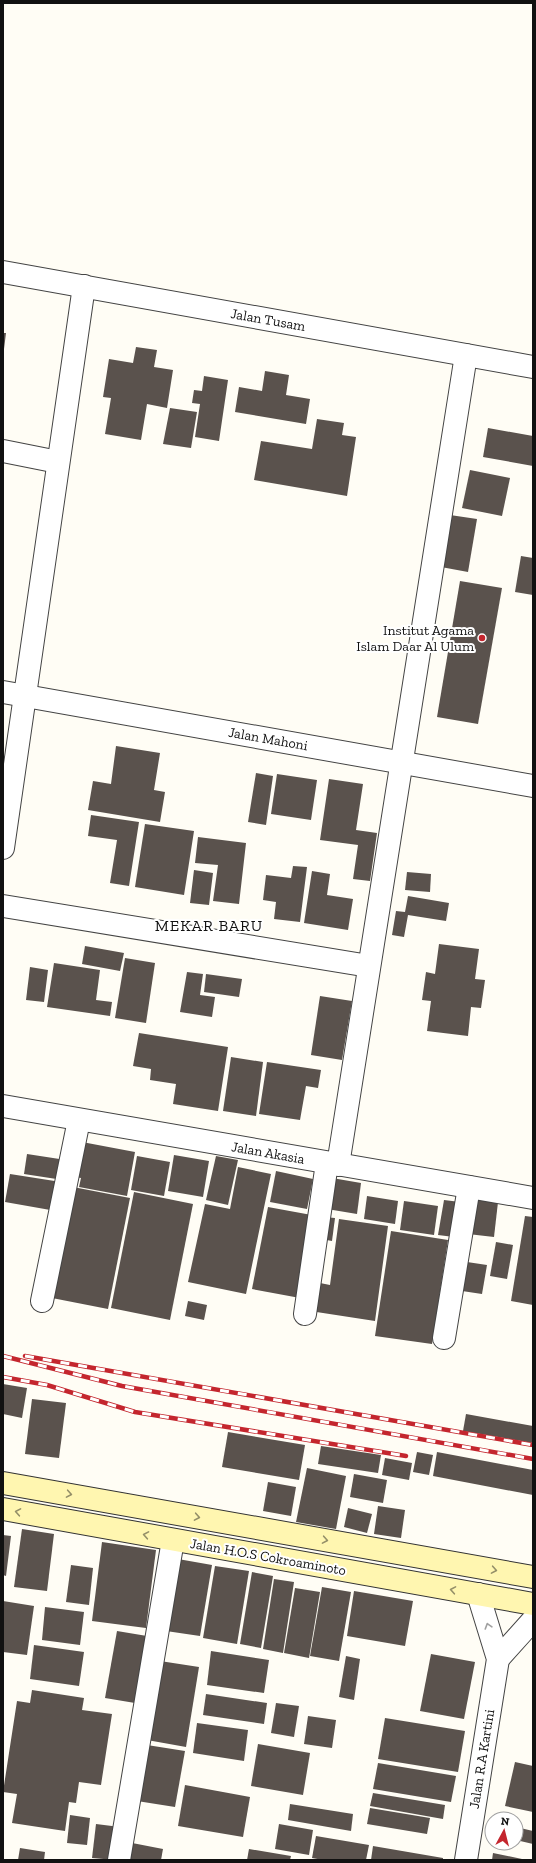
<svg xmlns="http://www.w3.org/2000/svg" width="536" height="1863" viewBox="0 0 536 1863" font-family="'Zilla Slab',serif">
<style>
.building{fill:#5a524d}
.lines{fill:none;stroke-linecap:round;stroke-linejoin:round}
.minor-casing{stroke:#444;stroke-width:24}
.tertiary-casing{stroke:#444;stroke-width:24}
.secondary-casing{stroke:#333;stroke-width:24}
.minor{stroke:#fff;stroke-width:22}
.tertiary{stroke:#fff;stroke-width:22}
.secondary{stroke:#fff6b0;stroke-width:22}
.rail-casing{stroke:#c4262e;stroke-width:4.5}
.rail{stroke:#fff;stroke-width:3;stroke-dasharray:9;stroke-linecap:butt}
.oneway{stroke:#948f68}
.oneway2{stroke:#a0a0a0}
.poi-dot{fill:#c4262e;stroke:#fff;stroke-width:1.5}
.labels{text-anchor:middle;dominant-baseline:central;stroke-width:4;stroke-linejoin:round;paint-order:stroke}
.street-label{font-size:14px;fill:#111;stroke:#fff}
.poi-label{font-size:14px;fill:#111;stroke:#fff;text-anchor:end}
.quarter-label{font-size:16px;letter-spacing:1px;fill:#111;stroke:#fff}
</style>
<rect width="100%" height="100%" fill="#fffdf5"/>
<g class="building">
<polygon points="3,333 6,333 4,349 3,349"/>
<polygon points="136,347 157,350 154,367 173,370 167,408 147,404 141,440 105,434 111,398 103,397 109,359 133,363"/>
<polygon points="265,371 289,375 286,395 310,399 306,424 235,412 239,387 262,391"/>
<polygon points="204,376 228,380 219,441 195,437 200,404 192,403 194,390 202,391"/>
<polygon points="170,408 197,412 191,448 163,444"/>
<polygon points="317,419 344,423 342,435 356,437 347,496 254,480 261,441 312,449"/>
<polygon points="488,428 533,436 533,466 483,457"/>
<polygon points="470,470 510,478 502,516 462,508"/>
<polygon points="450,515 477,519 468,572 441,567"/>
<polygon points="521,556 533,558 533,595 515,592"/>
<polygon points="460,581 502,588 478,724 437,717"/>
<polygon points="116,746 160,753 154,790 165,792 160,822 88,810 93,781 111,784"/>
<polygon points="256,773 273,776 266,825 248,822"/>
<polygon points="277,774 317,780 311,820 271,814"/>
<polygon points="329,779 363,784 356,830 377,833 370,881 353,879 358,845 320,840"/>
<polygon points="91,815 139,822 129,886 110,883 117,840 88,836"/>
<polygon points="145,824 194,831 184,895 135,887"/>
<polygon points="198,837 246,843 239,904 213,901 218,865 195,863"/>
<polygon points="293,866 307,867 300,922 274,919 276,902 263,900 266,875 291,878"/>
<polygon points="194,870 213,873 209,905 190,903"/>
<polygon points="312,871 330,874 327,895 353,899 348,930 304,923"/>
<polygon points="407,872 431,874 430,892 405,890"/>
<polygon points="408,896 449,903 446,921 408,915 404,937 392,935 396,911 405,912"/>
<polygon points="439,944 479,949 475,979 485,980 481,1008 471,1007 468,1036 427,1031 431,1001 422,1000 426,972 435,974"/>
<polygon points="85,946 124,953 120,971 82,964"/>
<polygon points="125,958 155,963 146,1023 115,1018"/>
<polygon points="54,963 100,970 96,1000 112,1002 110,1016 47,1007"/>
<polygon points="30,967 48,970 44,1002 26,1000"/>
<polygon points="187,972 203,974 200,995 215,997 212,1017 180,1012"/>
<polygon points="206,974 242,979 239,997 204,992"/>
<polygon points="320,996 352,1001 342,1060 311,1055"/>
<polygon points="139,1033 228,1047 218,1111 173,1104 176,1084 150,1080 151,1069 133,1066"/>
<polygon points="231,1057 263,1062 256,1116 223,1111"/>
<polygon points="267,1062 321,1070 318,1088 306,1086 300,1120 259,1114"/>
<polygon points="82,1142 135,1152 127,1196 79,1187 81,1178 75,1177"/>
<polygon points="27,1154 66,1160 63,1180 24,1174"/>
<polygon points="174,1155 209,1161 203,1197 168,1191"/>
<polygon points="137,1156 170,1162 164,1196 131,1190"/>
<polygon points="216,1156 238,1160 228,1205 206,1200"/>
<polygon points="238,1167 271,1174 246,1294 188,1282 205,1204 230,1209"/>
<polygon points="276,1171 313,1179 307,1209 270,1202"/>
<polygon points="10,1174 61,1182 56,1211 5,1202"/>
<polygon points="332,1178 361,1183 357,1214 327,1209"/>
<polygon points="73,1187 130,1198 108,1309 52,1298"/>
<polygon points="134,1192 193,1204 170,1320 111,1308"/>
<polygon points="367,1196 398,1201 395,1224 364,1219"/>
<polygon points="472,1199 498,1202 494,1237 468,1234"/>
<polygon points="444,1200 460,1202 454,1237 438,1235"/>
<polygon points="404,1201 438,1206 434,1235 400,1230"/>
<polygon points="268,1207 317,1216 300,1298 252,1289"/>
<polygon points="525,1216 533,1217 533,1305 511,1301"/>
<polygon points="324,1217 335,1218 332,1241 321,1239"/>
<polygon points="339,1219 388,1226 375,1321 310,1311 315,1282 330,1285"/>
<polygon points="391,1231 448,1240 432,1344 375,1336"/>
<polygon points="496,1242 513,1245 507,1279 490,1276"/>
<polygon points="467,1262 487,1265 482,1294 462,1291"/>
<polygon points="188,1301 207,1305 204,1320 185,1316"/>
<polygon points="3,1384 27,1388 22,1418 3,1414"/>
<polygon points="32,1399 66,1403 59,1458 25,1454"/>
<polygon points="466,1414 533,1426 533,1443 463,1431"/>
<polygon points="228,1432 305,1445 299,1480 222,1467"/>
<polygon points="321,1446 381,1455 378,1473 318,1464"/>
<polygon points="417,1452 433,1455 429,1475 413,1472"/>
<polygon points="437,1452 533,1470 533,1495 433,1476"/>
<polygon points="385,1458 412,1463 409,1480 382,1475"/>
<polygon points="307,1468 346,1476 336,1529 296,1522"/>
<polygon points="354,1474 387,1480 383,1503 350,1497"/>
<polygon points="268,1482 296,1487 291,1516 263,1511"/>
<polygon points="378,1506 405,1510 401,1538 374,1534"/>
<polygon points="348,1508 372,1514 367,1533 344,1527"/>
<polygon points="22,1529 54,1534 47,1591 14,1587"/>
<polygon points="3,1535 11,1536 6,1576 3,1575"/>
<polygon points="102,1542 156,1550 146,1628 92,1621"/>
<polygon points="178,1559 212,1565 200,1636 166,1631"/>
<polygon points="71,1565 93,1568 89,1605 66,1602"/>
<polygon points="215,1566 249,1571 237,1644 203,1638"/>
<polygon points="252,1572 273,1576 261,1648 240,1644"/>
<polygon points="274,1579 294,1582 283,1653 263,1649"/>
<polygon points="322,1587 351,1592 339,1661 310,1656"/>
<polygon points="295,1588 320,1592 309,1658 284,1653"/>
<polygon points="354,1591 413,1601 405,1646 347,1636"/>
<polygon points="3,1601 34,1606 27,1655 3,1652"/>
<polygon points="45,1607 84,1612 80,1645 42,1640"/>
<polygon points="117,1631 153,1637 141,1704 105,1698"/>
<polygon points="34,1645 84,1652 79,1686 30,1679"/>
<polygon points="211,1651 269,1660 264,1693 207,1685"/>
<polygon points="431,1654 475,1662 464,1719 420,1711"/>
<polygon points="346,1656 360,1659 354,1700 339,1697"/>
<polygon points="160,1661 199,1667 186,1747 147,1740"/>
<polygon points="32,1690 84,1698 82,1710 112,1714 101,1785 79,1782 76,1803 69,1802 65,1831 12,1823 17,1794 3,1792 17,1701 30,1703"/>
<polygon points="206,1694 267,1703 264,1724 203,1715"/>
<polygon points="276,1703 299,1706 294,1737 271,1733"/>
<polygon points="308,1716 336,1720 332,1748 304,1744"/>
<polygon points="385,1718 465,1731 458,1772 378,1759"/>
<polygon points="197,1723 248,1730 244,1761 193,1753"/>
<polygon points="258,1744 310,1753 303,1795 251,1786"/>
<polygon points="147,1745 185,1751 175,1807 137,1801"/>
<polygon points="515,1762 533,1766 533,1812 505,1806"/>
<polygon points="378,1763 456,1776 451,1802 373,1789"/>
<polygon points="185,1785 250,1797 243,1837 178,1826"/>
<polygon points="373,1793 445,1805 443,1819 370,1806"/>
<polygon points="290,1804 353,1814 351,1831 288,1820"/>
<polygon points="370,1808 430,1818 427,1834 367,1824"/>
<polygon points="70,1815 90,1818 87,1845 67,1843"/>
<polygon points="96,1824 120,1827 115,1860 92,1858"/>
<polygon points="279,1824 313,1830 309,1855 275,1849"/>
<polygon points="516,1827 533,1831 533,1844 516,1840"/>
<polygon points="316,1836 369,1845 366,1860 323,1860 312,1858"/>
<polygon points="127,1842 163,1849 161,1860 124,1860"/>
<polygon points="373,1846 443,1858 443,1860 371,1860"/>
<polygon points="20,1848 45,1852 44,1860 18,1860"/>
<polygon points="249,1849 291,1856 290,1860 247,1860"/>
<polygon points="493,1853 522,1859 522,1860 492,1860"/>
</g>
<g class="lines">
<g class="minor-casing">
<g id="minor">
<polyline points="3,272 533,367"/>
<polyline points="3,451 58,462"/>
<polyline points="3,692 533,786"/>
<polyline points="3,848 84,286"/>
<polyline points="3,906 369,966"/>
<polyline points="3,1106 533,1198"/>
<polyline points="338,1165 466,355"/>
<polyline points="42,1301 79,1120"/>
<polyline points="305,1314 327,1163"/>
<polyline points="444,1338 469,1187"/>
<polyline points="119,1860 173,1540"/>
</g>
</g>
<g class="tertiary-casing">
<g id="tertiary">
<polyline points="498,1659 533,1620"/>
<polyline points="466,1860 498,1659 478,1594"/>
</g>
</g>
<g class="secondary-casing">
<g id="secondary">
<polyline points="3,1483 533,1577"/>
<polyline points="3,1509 533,1604"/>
</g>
</g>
<use href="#minor" class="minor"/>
<use href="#tertiary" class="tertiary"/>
<use href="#secondary" class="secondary"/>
<g class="rail-casing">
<g id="rail">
<polyline points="3,1356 122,1386 533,1459"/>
<polyline points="25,1356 533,1445"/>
<polyline points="3,1377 47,1385 135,1412 406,1456"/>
</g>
</g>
<use href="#rail" class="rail"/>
</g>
<defs><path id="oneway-chevron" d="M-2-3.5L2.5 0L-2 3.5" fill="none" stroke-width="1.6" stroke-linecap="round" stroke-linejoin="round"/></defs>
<g class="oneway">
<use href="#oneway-chevron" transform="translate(69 1494) rotate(10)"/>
<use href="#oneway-chevron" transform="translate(18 1512) rotate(-170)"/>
<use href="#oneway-chevron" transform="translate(197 1517) rotate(10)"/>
<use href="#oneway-chevron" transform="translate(146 1535) rotate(-170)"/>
<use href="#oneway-chevron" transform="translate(325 1540) rotate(10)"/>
<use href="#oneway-chevron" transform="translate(494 1570) rotate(10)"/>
<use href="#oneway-chevron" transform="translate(453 1590) rotate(-170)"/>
</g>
<use class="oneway2" href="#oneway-chevron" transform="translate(488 1626) rotate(-107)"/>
<circle class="poi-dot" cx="482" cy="638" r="4"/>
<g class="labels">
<g class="street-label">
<text transform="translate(268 320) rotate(10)">Jalan Tusam</text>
<text transform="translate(268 739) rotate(10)">Jalan Mahoni</text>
<text transform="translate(268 1153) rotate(10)">Jalan Akasia</text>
<text transform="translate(268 1557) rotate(10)">Jalan H.O.S Cokroaminoto</text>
<text transform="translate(482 1759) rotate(-81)">Jalan R.A Kartini</text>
</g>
<g class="poi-label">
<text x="474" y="630">Institut Agama<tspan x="474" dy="16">Islam Daar Al Ulum</tspan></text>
</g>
<g class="quarter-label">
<text x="209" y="925">MEKAR BARU</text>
</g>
</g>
<rect width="536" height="1863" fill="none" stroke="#111111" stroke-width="8"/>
<g transform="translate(504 1831) rotate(7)"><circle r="19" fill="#ffffff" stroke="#a0a0a0"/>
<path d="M0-3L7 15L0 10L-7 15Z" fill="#c4262e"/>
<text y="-6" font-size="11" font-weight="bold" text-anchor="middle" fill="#111111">N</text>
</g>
</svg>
